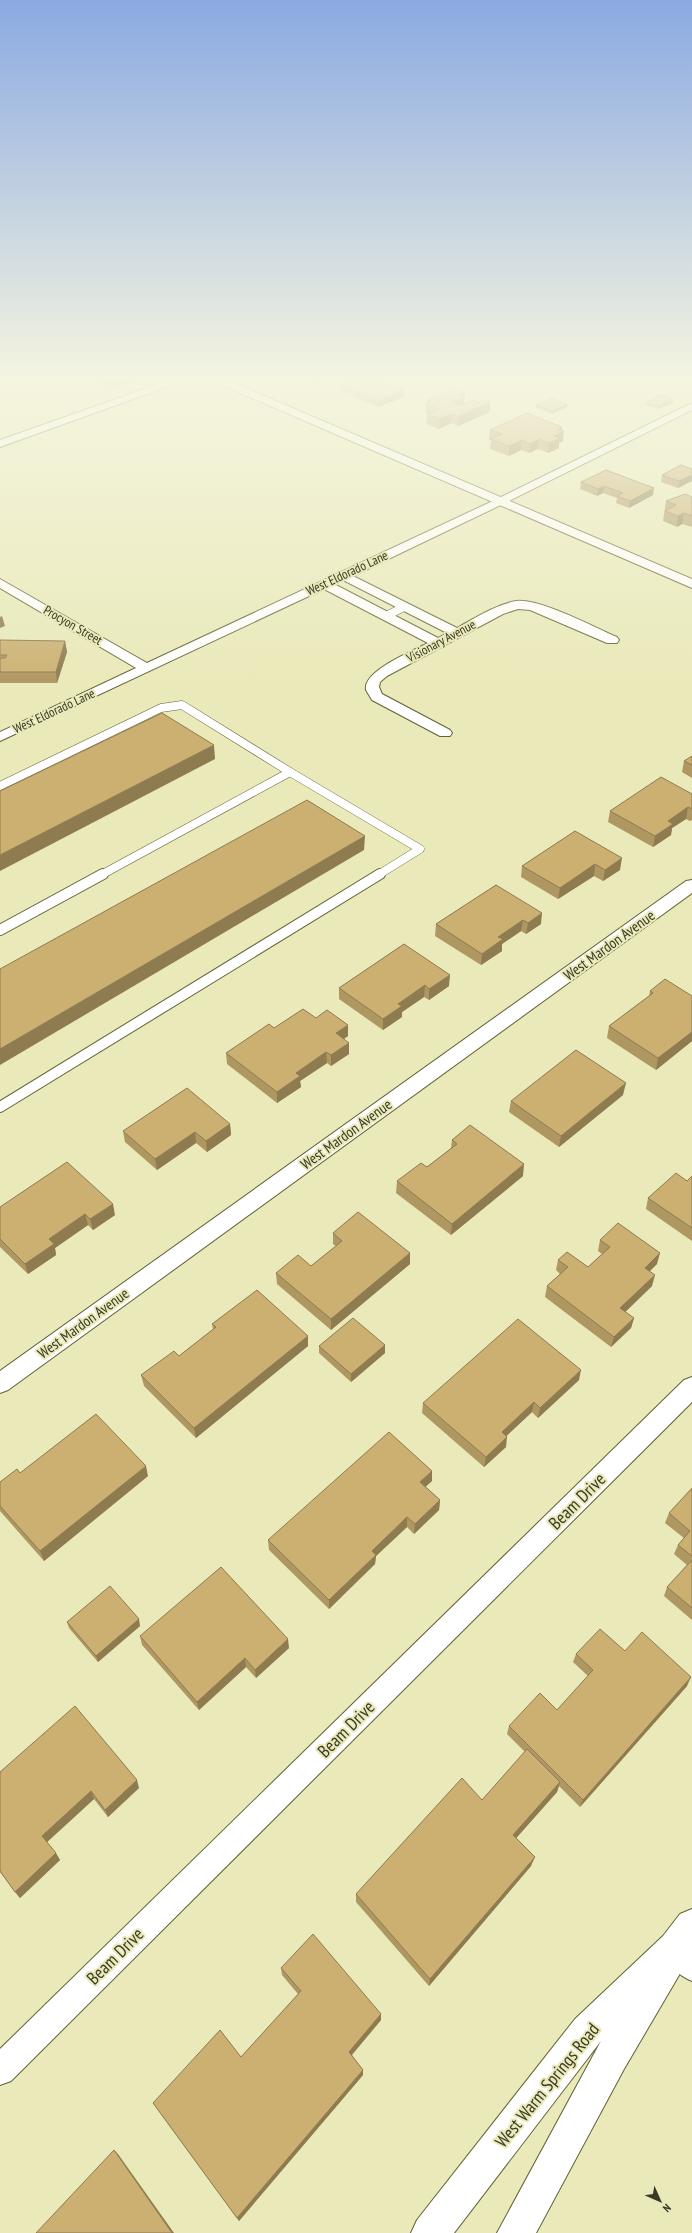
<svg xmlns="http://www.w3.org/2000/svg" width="692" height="2233" viewBox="0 0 692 2233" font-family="'PT Sans Narrow',sans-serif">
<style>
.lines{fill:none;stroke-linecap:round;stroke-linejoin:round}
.service-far1-casing{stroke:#626136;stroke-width:9}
.service-casing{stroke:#626136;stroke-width:12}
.minor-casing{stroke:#626136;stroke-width:2}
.secondary-casing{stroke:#626136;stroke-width:2}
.service-far1{stroke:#fff;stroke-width:8}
.service{stroke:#fff;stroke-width:10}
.minor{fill:#fff;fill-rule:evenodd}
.secondary{fill:#fff;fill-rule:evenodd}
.wall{fill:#af9762}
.shaded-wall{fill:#8e7b50}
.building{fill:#cbb072;stroke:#8e7b50}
.labels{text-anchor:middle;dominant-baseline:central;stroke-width:4;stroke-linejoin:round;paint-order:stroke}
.far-street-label{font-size:13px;fill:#3a3a27;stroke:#e9e9b9}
.street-label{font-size:15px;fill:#3a3a27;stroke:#e9e9b9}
.near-street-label{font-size:18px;fill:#3a3a27;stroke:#e9e9b9}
</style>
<rect width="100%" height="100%" fill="#e9e9b9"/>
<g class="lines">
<g class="service-far1-casing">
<g id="service-far1">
<polyline points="386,616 404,607"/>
<polyline points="290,772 420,849 378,875"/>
<polyline points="0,786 161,708 182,705 290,772 101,875"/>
</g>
</g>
<g class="service-casing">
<g id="service">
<polyline points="0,930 103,874"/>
<polyline points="0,1107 380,874"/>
</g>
</g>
<g class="minor-casing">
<g id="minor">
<polygon points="178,377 194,377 0,447 0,440"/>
<path d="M692 403V410L505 503 353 576 457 628C475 618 495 605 516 601 540 598 593 627 617 637L619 640 617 643H607L530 610 518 609 503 614 387 676 380 682 379 687 382 694 450 730 452 733 450 736H440L372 700 366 690C362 671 413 651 428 643L324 589 0 741V732L136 668 0 588V579L147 663 497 499ZM343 580 447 633 438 638 334 584Z"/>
<polygon points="692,880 692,893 8,1390 0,1393 0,1371 686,881"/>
<polygon points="692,1377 692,1402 11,2081 0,2085 0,2049 684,1380"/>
<path d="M675 1933 685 1938 692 1945V1981C677 1975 667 1963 660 1948L665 1938Z"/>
</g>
</g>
<g class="secondary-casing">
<g id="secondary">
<polygon points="203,377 220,377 692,579 692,588"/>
<polygon points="692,1909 692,1953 624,2069 536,2233 497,2233 601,2041 454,2233 411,2233 417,2220 575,2019 663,1936 680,1914"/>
</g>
</g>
<use href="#service-far1" class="service-far1"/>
<use href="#service" class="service"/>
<use href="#minor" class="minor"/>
<use href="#secondary" class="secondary"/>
</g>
<g class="wall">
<polygon points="76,377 137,377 137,381 113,389 93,380 86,382"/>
<polygon points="303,377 330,377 317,383"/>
<polygon points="666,377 692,377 680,383"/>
<polygon points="340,384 404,397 378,407 340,391"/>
<polygon points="465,393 464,404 478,402 490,402 490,412 458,426 451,423 439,429 426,424 427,414 425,413 426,404 428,402 428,400"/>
<polygon points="673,399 673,403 658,409 646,405 646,402"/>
<polygon points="536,405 567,407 552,414 536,408"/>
<polygon points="490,430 562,431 563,441 559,443 559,448 548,453 538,449 529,453 521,450 509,456 490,449 491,440 489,440"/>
<polygon points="692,469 678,488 661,482 662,475"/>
<polygon points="606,470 653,495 629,508 616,503 617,498 603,493 597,496 580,489 581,482"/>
<polygon points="692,497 692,527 682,524 677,527 663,521 666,501"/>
<polygon points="0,640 65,641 67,652 57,683 0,683"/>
<polygon points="692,756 692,778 682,772 684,761"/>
<polygon points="692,794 692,820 690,821 686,819 672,828 671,835 653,847 608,822 610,811"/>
<polygon points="575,831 620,870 603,881 594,876 558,899 521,877 522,866"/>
<polygon points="496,885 541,924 526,934 521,931 502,944 502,951 481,965 435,936 436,924"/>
<polygon points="404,944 449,986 429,1000 424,997 402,1012 402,1017 383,1030 339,999 339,988"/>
<polygon points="650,991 692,996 692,1041 656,1070 607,1038 609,1026 649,996"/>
<polygon points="316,1018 348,1036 344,1039 349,1054 331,1066 327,1063 300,1081 301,1087 277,1103 227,1064 226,1053 274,1028"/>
<polygon points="623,1095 559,1147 509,1112 511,1101"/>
<polygon points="230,1124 231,1135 207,1152 196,1143 157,1170 125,1142 123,1131"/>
<polygon points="452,1140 523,1176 451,1235 396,1193 397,1181 427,1167 451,1148"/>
<polygon points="692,1176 692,1241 646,1209 648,1198 687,1181"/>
<polygon points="0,1207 115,1215 93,1230 88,1225 55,1248 56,1255 28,1274 0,1247"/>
<polygon points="333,1233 410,1264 331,1330 277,1284 276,1273 311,1266 336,1246 333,1244"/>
<polygon points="600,1240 657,1264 649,1271 652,1286 625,1312 634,1318 631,1328 611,1347 545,1297 547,1286 560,1274 556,1270 558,1260 588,1267 602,1254 598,1251"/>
<polygon points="212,1324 308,1336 308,1346 196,1438 144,1386 141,1375 179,1356 213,1329"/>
<polygon points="385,1345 385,1353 351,1382 319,1353 319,1346"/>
<polygon points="579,1380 538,1418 532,1412 506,1436 506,1447 484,1467 422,1413 423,1403"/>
<polygon points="20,1473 148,1476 44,1561 0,1511 0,1482"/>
<polygon points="432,1481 425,1486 440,1500 439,1510 414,1534 407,1527 376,1556 375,1564 329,1609 269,1550 268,1540"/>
<polygon points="692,1488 692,1620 664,1596 667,1587 687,1565 674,1554 678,1545 684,1538 665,1523 669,1513"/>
<polygon points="67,1622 140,1626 98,1662 69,1628"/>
<polygon points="140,1636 289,1648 256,1678 246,1667 199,1710 142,1645"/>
<polygon points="625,1651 687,1686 580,1807 559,1786 557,1792 516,1838 531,1866 429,1986 356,1902 356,1894 482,1800 525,1752 507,1734 509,1726 557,1710 588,1676 573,1662 576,1654"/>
<polygon points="0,1772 139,1788 108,1817 94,1799 47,1842 60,1860 20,1898 0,1872"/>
<polygon points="281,1968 381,2014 381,2020 352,2055 363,2070 363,2075 239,2221 153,2103 241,2057 298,1994 282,1975"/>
</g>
<g class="shaded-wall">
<polygon points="85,377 92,377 93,380 86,382"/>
<polygon points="127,377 137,377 137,381 113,389 112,383"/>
<polygon points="317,377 330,377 317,383"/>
<polygon points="681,377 692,377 692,378 680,383"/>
<polygon points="404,390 404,397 378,407 378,401"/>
<polygon points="465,393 464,406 453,402 460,395"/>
<polygon points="673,399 673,403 658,409 659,406"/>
<polygon points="490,402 490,412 458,426 459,416"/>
<polygon points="567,404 567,407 552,414 552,411"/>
<polygon points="452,414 451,423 439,429 440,419"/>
<polygon points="562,427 562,432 564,431 563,441 559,443 559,448 548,453 549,443 558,429"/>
<polygon points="539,439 538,449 529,453 530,444"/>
<polygon points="522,440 521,450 509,456 509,446"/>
<polygon points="692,475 692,481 678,488 679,481"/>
<polygon points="604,486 603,493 597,496 598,489"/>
<polygon points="654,488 653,495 629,508 630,501"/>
<polygon points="684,513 682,524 677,527 678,516"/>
<polygon points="2,616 5,626 0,628 0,617"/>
<polygon points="65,641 67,652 57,683 56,672"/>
<polygon points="214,745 215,759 0,871 0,855"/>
<polygon points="688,807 686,819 672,828 671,835 653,847 655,836 668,821"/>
<polygon points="365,836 364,850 0,1065 0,1049"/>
<polygon points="622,858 620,870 603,881 605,870"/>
<polygon points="595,864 594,876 558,899 560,888"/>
<polygon points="542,913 541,924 526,934 528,923"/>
<polygon points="523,920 521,931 502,944 502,951 481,965 482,954 498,937"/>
<polygon points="450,975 449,986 429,1000 429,989"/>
<polygon points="425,985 424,997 402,1012 402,1017 383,1030 383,1019 398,1004"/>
<polygon points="348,1025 348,1036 336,1044 336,1033"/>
<polygon points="692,1032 692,1041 656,1070 658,1058"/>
<polygon points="349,1043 349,1054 331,1066 331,1055"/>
<polygon points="326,1052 327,1063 300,1081 301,1087 277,1103 277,1092 296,1073"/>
<polygon points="626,1083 623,1095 559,1147 561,1136"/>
<polygon points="230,1124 231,1135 207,1152 206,1141"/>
<polygon points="195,1132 196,1143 157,1170 155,1159"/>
<polygon points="524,1164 523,1176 451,1235 452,1224"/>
<polygon points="113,1204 115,1215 93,1230 90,1219"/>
<polygon points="85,1214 88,1225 55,1248 56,1255 28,1274 25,1264 49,1239"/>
<polygon points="410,1253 410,1264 331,1330 331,1319"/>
<polygon points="660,1253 657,1264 642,1279 645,1268"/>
<polygon points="655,1275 652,1286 618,1319 620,1308"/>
<polygon points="634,1318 631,1328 611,1347 614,1337"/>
<polygon points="308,1336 308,1346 196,1438 194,1428"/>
<polygon points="385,1345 385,1353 351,1382 351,1374"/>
<polygon points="581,1370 579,1380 538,1418 540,1408"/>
<polygon points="534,1402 532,1412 500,1442 502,1432"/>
<polygon points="507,1437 506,1447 484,1467 486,1457"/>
<polygon points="146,1466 148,1476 44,1561 40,1551"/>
<polygon points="432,1471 432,1481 420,1492 420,1482"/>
<polygon points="440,1500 439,1510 414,1534 415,1524"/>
<polygon points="407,1517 407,1527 376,1556 375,1564 329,1609 329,1600 372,1551"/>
<polygon points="139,1619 140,1626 98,1662 96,1656"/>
<polygon points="288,1639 289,1648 256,1678 255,1670"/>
<polygon points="245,1658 246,1667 199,1710 197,1702"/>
<polygon points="691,1677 687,1686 580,1807 583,1800"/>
<polygon points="137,1780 139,1788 108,1817 105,1810"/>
<polygon points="560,1782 557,1792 511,1844 513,1835"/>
<polygon points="91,1791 94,1799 46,1843 42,1836"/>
<polygon points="56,1853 60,1860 20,1898 15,1892"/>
<polygon points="535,1857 531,1866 429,1986 430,1979"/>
<polygon points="381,2014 381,2020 349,2058 349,2052"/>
<polygon points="363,2070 363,2075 239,2221 237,2218"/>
<polygon points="114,2150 118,2154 174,2233 172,2233"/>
</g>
<g class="building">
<polygon points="101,377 127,377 112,383"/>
<polygon points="358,377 372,377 404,390 378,401 340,384"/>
<polygon points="454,389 465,393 460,395 465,397 453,402 461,405 473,400 478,402 484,400 490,402 459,416 452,414 440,419 427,414 439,409 426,404 431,401 428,400"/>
<polygon points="661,395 673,399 659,406 646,402"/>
<polygon points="552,398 567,404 552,411 536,405"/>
<polygon points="527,413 562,427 558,429 564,431 554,436 560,438 549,443 539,439 530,444 522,440 509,446 491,439 502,434 490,430"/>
<polygon points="681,465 692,469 692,475 679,481 662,475"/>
<polygon points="606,470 654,488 630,501 617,496 623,493 604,486 598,489 581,482"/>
<polygon points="685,494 692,497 692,516 684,513 678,516 665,511 676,505 666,501"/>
<polygon points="0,640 65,641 56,672 0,672 0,658 5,658 7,655 0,655"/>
<polygon points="162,713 214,745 0,855 0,791"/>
<polygon points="692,756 692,765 684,761"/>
<polygon points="661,777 692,794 692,809 688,807 668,821 673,824 655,836 610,811"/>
<polygon points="307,800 365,836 0,1049 0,969"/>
<polygon points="575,831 622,858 605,870 595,864 560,888 522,866"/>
<polygon points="496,885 542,913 528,923 523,920 498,937 503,939 482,954 436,924"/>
<polygon points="404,944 450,975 429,989 425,985 398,1004 402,1006 383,1019 339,988"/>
<polygon points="665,979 692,996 692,1032 658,1058 609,1026 653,993 650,991"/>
<polygon points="303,1009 316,1018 327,1010 348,1025 336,1033 349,1043 331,1055 326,1052 296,1073 300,1076 277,1092 226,1053 269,1024 274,1028"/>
<polygon points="576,1050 626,1083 561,1136 511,1101"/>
<polygon points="187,1088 230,1124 206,1141 195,1132 155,1159 123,1131"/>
<polygon points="470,1125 524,1164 452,1224 397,1181 421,1163 427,1167 457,1144 452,1140"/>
<polygon points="67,1162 113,1204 90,1219 85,1214 49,1239 54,1244 25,1264 0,1239 0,1207"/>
<polygon points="676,1173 687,1181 692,1176 692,1228 648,1198"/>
<polygon points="358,1212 410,1253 331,1319 276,1273 298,1255 311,1266 342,1241 333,1233"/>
<polygon points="618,1223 660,1253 645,1268 655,1275 620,1308 634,1318 614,1337 547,1286 568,1267 558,1260 567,1252 588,1267 610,1247 600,1240"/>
<polygon points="257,1290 308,1336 194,1428 141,1375 174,1351 179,1356 216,1327 212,1324"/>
<polygon points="353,1318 385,1345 351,1374 319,1346"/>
<polygon points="518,1319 581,1370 540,1408 534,1402 502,1432 507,1437 486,1457 423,1403"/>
<polygon points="96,1414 146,1466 40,1551 0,1506 0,1482 17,1469 20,1473"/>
<polygon points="389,1432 432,1471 420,1482 440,1500 415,1524 407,1517 372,1551 376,1555 329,1600 268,1540"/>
<polygon points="692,1488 692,1556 678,1545 690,1531 669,1513"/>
<polygon points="692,1560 692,1608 667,1587"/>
<polygon points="221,1567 288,1639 255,1670 245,1658 197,1702 140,1636"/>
<polygon points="110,1586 139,1619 96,1656 67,1622"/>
<polygon points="600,1629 625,1651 642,1632 691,1677 583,1800 509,1726 540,1693 557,1710 593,1670 576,1654"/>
<polygon points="75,1706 137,1780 105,1810 91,1791 42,1836 56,1853 15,1892 0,1871 0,1772"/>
<polygon points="527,1749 560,1782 513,1835 535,1857 430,1979 356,1894 462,1778 482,1800"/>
<polygon points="313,1934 381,2014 349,2052 363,2070 237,2218 153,2103 220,2030 241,2057 301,1991 281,1968"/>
<polygon points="114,2150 172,2233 36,2233"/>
</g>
<linearGradient id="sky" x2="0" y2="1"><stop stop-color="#8baae2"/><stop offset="0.55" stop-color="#f5f5e0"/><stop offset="1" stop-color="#f5f5e0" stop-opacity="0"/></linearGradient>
<rect width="692" height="690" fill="url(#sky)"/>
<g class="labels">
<g class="far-street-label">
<text transform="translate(347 573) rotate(-25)">West Eldorado Lane</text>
<text transform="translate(73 625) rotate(30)">Procyon Street</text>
<text transform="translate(441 641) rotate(-28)">Visionary Avenue</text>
<text transform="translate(54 711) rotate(-25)">West Eldorado Lane</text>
</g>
<g class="street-label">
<text transform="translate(609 945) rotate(-36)">West Mardon Avenue</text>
<text transform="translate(346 1134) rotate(-36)">West Mardon Avenue</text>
<text transform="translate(83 1323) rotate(-36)">West Mardon Avenue</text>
</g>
<g class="near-street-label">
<text transform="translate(577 1501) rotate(-45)">Beam Drive</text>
<text transform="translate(346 1729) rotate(-45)">Beam Drive</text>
<text transform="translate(115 1956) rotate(-45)">Beam Drive</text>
<text transform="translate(547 2085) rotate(-51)">West Warm Springs Road</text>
</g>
</g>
<g transform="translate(660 2201) rotate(135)" stroke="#e9e9b9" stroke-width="3" paint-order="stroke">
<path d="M0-3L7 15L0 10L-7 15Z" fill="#3a3a27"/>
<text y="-6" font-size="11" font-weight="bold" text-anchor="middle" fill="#3a3a27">N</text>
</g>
</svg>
